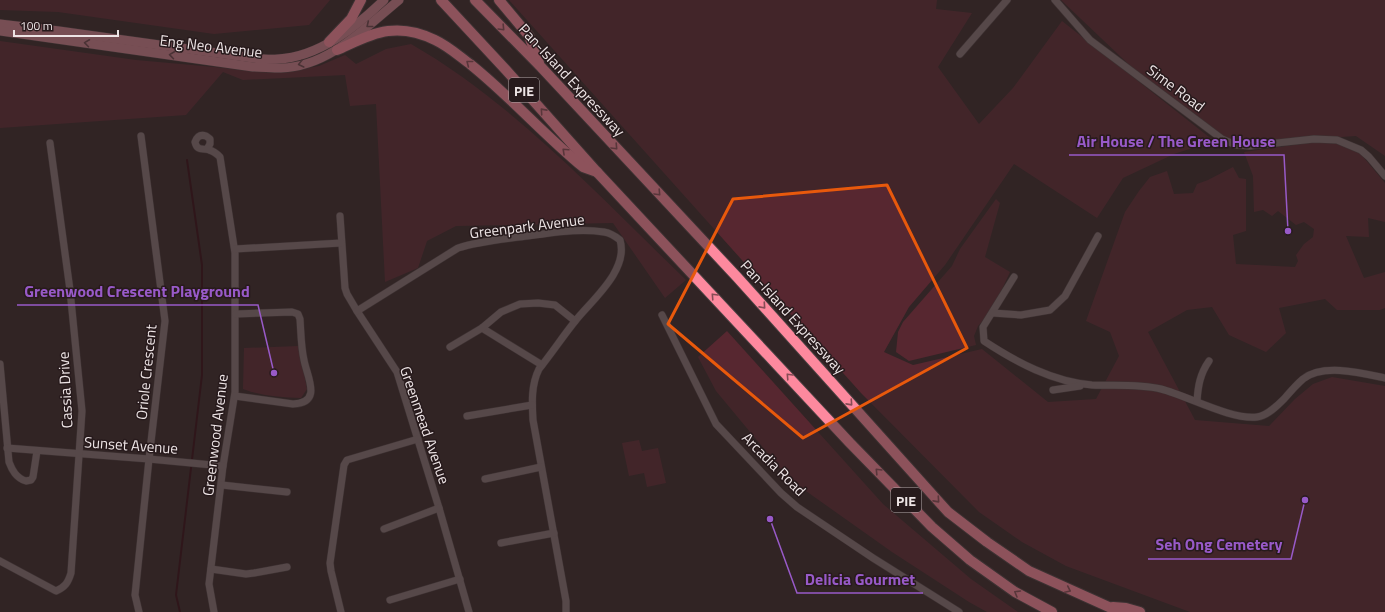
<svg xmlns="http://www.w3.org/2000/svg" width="1385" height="612" viewBox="0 0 1385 612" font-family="'Titillium Web',sans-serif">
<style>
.green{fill:#572730}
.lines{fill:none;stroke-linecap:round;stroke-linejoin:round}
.stream{stroke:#2e050f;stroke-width:2}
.minor-casing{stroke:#4b4142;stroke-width:8}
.major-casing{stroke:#4b4142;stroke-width:10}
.highway-casing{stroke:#4b4142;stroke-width:12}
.minor{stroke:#837375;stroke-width:7}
.major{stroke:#cc808e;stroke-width:9}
.highway{stroke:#fd899e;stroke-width:10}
.oneway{stroke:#69434a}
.oneway2{stroke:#874c56}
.marked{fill:none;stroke:#e8590c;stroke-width:3;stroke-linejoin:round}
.labels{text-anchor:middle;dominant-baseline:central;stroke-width:3;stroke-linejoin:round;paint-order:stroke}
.shield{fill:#271a1c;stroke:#b2a7a9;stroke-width:1}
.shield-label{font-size:14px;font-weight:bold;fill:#ede4e5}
.street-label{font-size:15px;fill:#ede4e5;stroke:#271a1c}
.leader{fill:none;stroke:#985ac8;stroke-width:1.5}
.callout-dot{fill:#985ac8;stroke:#271a1c;stroke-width:1.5}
.callout-label{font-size:16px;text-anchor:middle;font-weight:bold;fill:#985ac8;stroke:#271a1c;stroke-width:3;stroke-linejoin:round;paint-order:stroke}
</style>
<rect width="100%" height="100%" fill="#312425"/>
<g class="green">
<polygon points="0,0 330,0 309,25 214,34 58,12 0,10"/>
<polygon points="509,0 937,0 936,9 972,13 938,67 979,124 1013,88 1062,21 1214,141 1174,154 1123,178 1097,218 1014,164 945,265 909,307 884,352 913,365 982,349 1048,402 1096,399 1119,356 1110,332 1086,321 1125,212 1139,191 1150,177 1167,171 1174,194 1193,193 1197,184 1208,180 1233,167 1239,178 1246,179 1246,231 1233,235 1236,264 1295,267 1298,261 1296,255 1304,244 1313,237 1314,229 1304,222 1296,225 1278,211 1272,216 1263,210 1254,212 1253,176 1244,152 1315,142 1337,143 1360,153 1385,183 1385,222 1368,218 1369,237 1346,236 1364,278 1385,272 1385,308 1380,310 1337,310 1325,299 1279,308 1286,333 1266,352 1229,335 1212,307 1187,310 1148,332 1195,420 1269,426 1295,399 1313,384 1332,377 1385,386 1385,612 1190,612 1066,566 1022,542 979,512 861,393"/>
<polygon points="1061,0 1385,0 1385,156 1356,136 1234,144 1141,76"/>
<path d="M0 41 136 60 281 73 319 66 345 55 356 64 386 49 411 44C514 103 601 198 686 280L665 298 613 223 456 226 427 241 418 268 385 282 376 104 350 106 345 75 243 80 223 72 186 115 0 128Z"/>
<polygon points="996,199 1000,203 985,257 1010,272 992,311 978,326 974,336 976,345 909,361 896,352 898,332 903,322 952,266 960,249"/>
<polygon points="727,331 883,504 971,579 1018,612 987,612 969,602 892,552 789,479 716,391 698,357"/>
<path d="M299 346 307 389 301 398C280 397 262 396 243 389L244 348Z"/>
<polygon points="639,440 642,451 658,448 666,483 647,487 644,473 629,476 622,443"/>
</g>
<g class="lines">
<polyline class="stream" points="180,612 176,595 202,375 202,265 187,160"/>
<g class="minor-casing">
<g id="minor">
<polyline points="1055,0 1090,40 1222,139 1236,145 1250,146 1314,139 1337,140 1361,150 1369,157 1385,176"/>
<polyline points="960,54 1007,0"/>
<path d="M207 149 210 144V139L206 136C200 134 197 137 195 142 197 151 202 148 209 150 213 151 217 154 220 157L235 253V392L223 466 209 584 214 612"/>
<polyline points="340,216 345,288 347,294 357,311 397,372 439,508 469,612"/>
<polyline points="235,249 341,243"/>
<path d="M1014 277 983 327 984 341C1016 362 1053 382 1092 385 1115 386 1139 384 1161 389 1188 396 1231 420 1257 417 1267 416 1277 406 1284 399 1290 392 1296 385 1303 379 1323 363 1362 373 1385 378"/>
<path d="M357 311 458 248C480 241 504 239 527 236 553 233 578 228 604 232 610 233 615 236 620 240 629 270 592 300 576 320 563 336 552 353 539 369 531 385 532 403 533 420L566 601V612"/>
<polyline points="993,313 1021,315 1050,310 1065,296 1098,236"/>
<polyline points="662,315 716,424 781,493 797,507 873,558 959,612"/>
<polyline points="482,328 542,365"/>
<polyline points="450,347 482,328 501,312 520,304 538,303 555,305 575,321"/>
<path d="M0 364 9 462C12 470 16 478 26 481L31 480 33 477 37 451"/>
<polyline points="1053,390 1080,386"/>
<path d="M235 396 293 404C323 403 307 377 304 360 301 347 301 333 300 319L298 314 292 312 236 314"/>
<path d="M1197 401C1198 386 1200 374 1209 361"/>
<polyline points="467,416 532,405"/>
<polyline points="7,448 149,459 223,466"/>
<polyline points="485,479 541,467"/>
<polyline points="222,485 287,492"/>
<polyline points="384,529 439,508"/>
<polyline points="501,543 554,533"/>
<path d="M0 561 56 591C65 587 68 583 71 573L82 411 70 290 50 143"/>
<polyline points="211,569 246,574 254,573 287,567"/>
<polyline points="390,600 460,579"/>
<polyline points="139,612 135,595 149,459 165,321 141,136"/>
<polyline points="341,612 331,571 330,563 344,465 347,460 418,439"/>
</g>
</g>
<g class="major-casing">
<g id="major">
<path d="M0 24 59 31 253 58C262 59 270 60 278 59 319 57 356 27 384 0"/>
<path d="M0 31 253 67C262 67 271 68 281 68 328 67 365 28 399 0"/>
</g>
</g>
<g class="highway-casing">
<g id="highway">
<polyline points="441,0 506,70 597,172 850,443 932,527 970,560 1015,592 1052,612"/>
<polyline points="475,0 541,67 737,277 948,512 987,542 1029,571 1120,612"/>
<polyline points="499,0 529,36 539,63"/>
<polyline points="329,42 351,19 361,0"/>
<path d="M337 50C353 43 371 33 388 31 404 29 421 33 435 40 448 46 459 56 470 64 510 96 543 134 583 167L597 172"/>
<polyline points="1113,607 1126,608 1140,612"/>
</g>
</g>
<use href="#minor" class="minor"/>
<use href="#major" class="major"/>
<use href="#highway" class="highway"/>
</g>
<defs><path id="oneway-chevron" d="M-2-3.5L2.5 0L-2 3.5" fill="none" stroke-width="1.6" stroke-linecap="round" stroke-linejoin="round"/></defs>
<g class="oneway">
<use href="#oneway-chevron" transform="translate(369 25) rotate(141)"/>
<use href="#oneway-chevron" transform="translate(87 43) rotate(-172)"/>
<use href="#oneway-chevron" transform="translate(172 55) rotate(-172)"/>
<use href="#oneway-chevron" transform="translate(301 64) rotate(166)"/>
</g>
<g class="oneway2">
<use href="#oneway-chevron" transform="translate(502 28) rotate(46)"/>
<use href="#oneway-chevron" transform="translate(469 63) rotate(-142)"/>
<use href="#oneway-chevron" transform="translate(543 111) rotate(-132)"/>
<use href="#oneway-chevron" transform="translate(615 147) rotate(47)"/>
<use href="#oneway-chevron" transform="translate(565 151) rotate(-137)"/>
<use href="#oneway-chevron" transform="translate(658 193) rotate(47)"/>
<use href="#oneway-chevron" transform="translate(714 296) rotate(-133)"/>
<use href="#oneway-chevron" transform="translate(763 306) rotate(48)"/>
<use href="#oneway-chevron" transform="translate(789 376) rotate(-133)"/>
<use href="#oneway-chevron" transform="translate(850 403) rotate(48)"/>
<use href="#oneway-chevron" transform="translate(878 471) rotate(-134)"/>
<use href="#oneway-chevron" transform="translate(937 500) rotate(48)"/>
<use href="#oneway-chevron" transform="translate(1068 590) rotate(25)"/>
<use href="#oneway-chevron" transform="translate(1017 593) rotate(-150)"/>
</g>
<path d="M0 0H1385V612H0ZM887 185 967 348 803 438 668 324 733 199Z" fill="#312425" fill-opacity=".55" fill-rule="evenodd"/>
<path class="marked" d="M887 185 967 348 803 438 668 324 733 199Z"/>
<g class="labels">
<g class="shield">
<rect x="509" y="78" width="30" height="24" rx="3"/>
<rect x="891" y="488" width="30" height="24" rx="3"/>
</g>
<g class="shield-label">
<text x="524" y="90">PIE</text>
<text x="906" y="500">PIE</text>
</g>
<g class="street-label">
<text transform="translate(211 46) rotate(7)">Eng Neo Avenue</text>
<text transform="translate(572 80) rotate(47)">Pan-Island Expressway</text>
<text transform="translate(1176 88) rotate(37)">Sime Road</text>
<text transform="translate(527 226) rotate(-7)">Greenpark Avenue</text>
<text transform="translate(793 317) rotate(48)">Pan-Island Expressway</text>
<text transform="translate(146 372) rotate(-84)">Oriole Crescent</text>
<text transform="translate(65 390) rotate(-93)">Cassia Drive</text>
<text transform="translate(425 425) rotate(71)">Greenmead Avenue</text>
<text transform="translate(215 435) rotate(-83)">Greenwood Avenue</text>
<text transform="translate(131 445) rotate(4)">Sunset Avenue</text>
<text transform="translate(774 464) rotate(45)">Arcadia Road</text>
</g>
</g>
<path class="leader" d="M1288 231L1284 155H1069M274 373L258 305H17M1305 500L1291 559H1148M770 519L797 593H923"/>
<g class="callout-dot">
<circle cx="1288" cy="231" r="4"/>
<circle cx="274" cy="373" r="4"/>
<circle cx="1305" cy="500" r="4"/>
<circle cx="770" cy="519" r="4"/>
</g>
<g class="callout-label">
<text x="1176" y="147">Air House / The Green House</text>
<text x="137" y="297">Greenwood Crescent Playground</text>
<text x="1219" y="550">Seh Ong Cemetery</text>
<text x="860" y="585">Delicia Gourmet</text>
</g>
<path d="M14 30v6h104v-6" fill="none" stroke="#ede4e5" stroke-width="2"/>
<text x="20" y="30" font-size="12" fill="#ede4e5" stroke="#271a1c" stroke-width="3" paint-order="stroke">100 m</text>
</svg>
